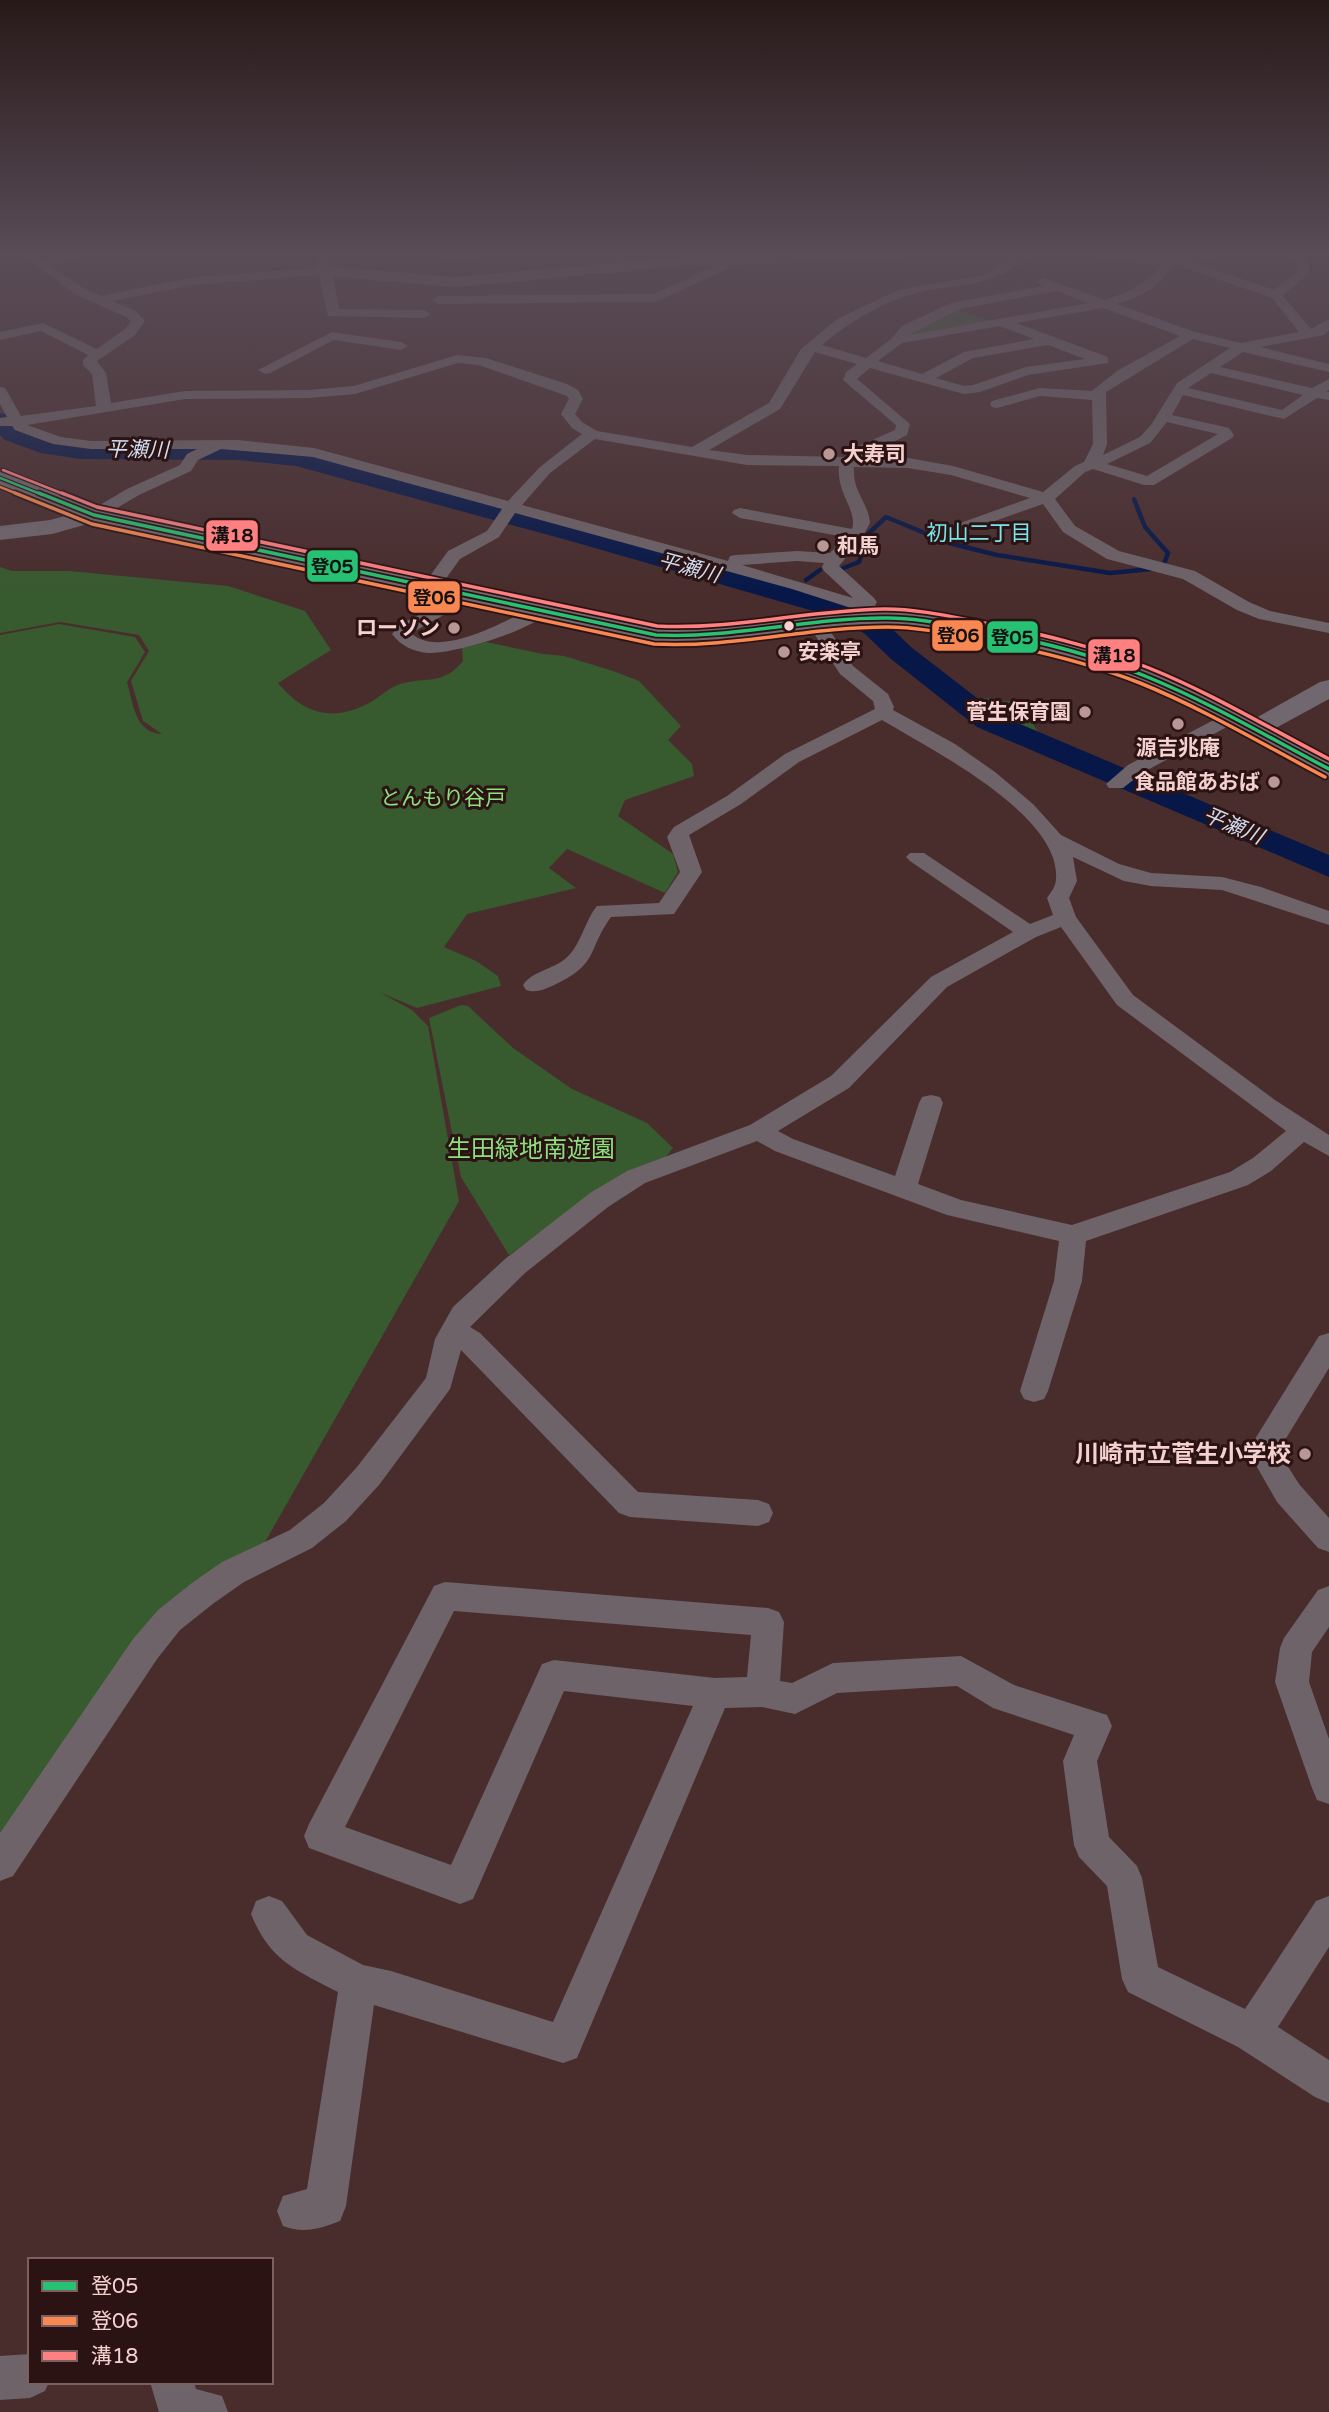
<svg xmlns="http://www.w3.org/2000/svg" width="1329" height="2412" viewBox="0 0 1329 2412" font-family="'Varela Round','Noto Sans JP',sans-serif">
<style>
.green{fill:#385a2f}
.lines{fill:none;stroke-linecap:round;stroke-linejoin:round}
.stream{stroke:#071848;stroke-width:4.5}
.river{fill:#071848;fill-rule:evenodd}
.street{fill:#6e6368;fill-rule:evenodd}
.secondary{fill:#71676e;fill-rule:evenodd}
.bus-1-far1-casing{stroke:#2c1313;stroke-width:5}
.bus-1-casing{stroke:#2c1313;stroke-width:7}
.bus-2-far1-casing{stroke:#2c1313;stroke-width:5}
.bus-2-casing{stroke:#2c1313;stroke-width:7}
.bus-3-far1-casing{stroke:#2c1313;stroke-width:5}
.bus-3-casing{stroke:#2c1313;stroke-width:7}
.bus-1-far1{stroke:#26c172;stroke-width:2.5}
.bus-1{stroke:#26c172;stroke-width:3.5}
.bus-2-far1{stroke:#f88751;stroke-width:2.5}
.bus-2{stroke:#f88751;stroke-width:3.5}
.bus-3-far1{stroke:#ff8080;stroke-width:2.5}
.bus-3{stroke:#ff8080;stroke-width:3.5}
.poi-dot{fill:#b89796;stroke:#2c1313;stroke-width:2.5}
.bus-dot{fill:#f4d0cf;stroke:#2c1313;stroke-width:2.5}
.labels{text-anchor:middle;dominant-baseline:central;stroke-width:6;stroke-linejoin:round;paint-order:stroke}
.far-water-label{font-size:21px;font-style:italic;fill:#cfdcf0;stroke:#2c1313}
.far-poi-label{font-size:21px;font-weight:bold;fill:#f4d0cf;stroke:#2c1313;text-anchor:start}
.far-neighbourhood-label{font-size:21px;fill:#78e4eb;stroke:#2c1313}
.far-park-label{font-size:21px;fill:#8ae17d;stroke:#2c1313}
.park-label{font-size:24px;fill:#8ae17d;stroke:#2c1313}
.poi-label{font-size:24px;font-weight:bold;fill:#f4d0cf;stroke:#2c1313;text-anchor:end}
.line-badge{stroke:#2c1313;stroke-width:2.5}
.pale-badge-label{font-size:19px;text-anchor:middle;font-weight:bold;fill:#111}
</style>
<rect width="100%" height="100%" fill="#492d2d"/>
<g class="green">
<polygon points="955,309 992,321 905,336"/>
<path d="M0 567 12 571H69L228 586 305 611 331 650 278 683C301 711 328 722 363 706 376 701 387 688 400 684 429 676 442 686 463 661L462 648 486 642 543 654 564 656 613 671 639 681 681 726 668 740 692 764 694 776 625 800 618 816 673 854 678 872 665 893 567 849 549 868 576 888 467 914 444 947 476 961 498 976 501 986 417 1008 379 992 412 1010 428 1026 459 1201 261 1549 223 1567 0 1848V635L59 624 135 637 145 652 127 682C133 703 135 733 162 734L143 721 131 681 149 651 139 635 60 622 0 633Z"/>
<polygon points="999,698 1001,701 1035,702 1043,714 1027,714 1039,734 983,710 970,699"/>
<polygon points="461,1005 468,1006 513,1048 572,1089 647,1123 673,1148 665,1158 570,1211 509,1255 461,1177 429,1018"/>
</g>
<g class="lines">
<g class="stream">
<polyline points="1134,499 1145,527 1168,553 1164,564"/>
<polyline points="841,569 859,562 868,534 886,517 949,543 997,555 1110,573 1151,569"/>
<polyline points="806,580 820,570"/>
<polyline points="792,596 796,591"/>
</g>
<polygon class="river" points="0,413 8,415 21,430 53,441 80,445 238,446 297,452 585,528 858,606 885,622 911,647 999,715 1329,855 1329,877 977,727 891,659 865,634 838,618 567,540 296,466 238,460 80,459 41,453 5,440 0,435"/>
<g class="street">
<path d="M19 253H33L43 260 67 253H87L51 266 83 288 101 296 192 277 318 268 315 255 326 253 332 271 339 309 424 310 431 314 424 318 328 316 319 275 192 285 113 301 136 311 145 321 135 335 97 361 106 373 111 403 185 391 309 390 354 386 457 355 486 358 567 384 578 390 583 399 575 414 582 422 597 431 692 447 769 403 801 349 837 319 898 290 984 275 1017 253H1031C991 293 953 281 906 296 875 306 846 325 822 345L866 358 891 339 902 326 951 303 1043 286 1037 282 1043 278 1105 300C1132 291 1155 281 1167 253H1179L1178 258 1201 253H1227L1192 262 1274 290 1297 272V264L1291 253H1303L1309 264V273L1283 296 1311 329 1329 319V330L1324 335 1260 347 1329 364V372L1243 352 1220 367 1312 388 1329 379V390L1326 392H1329V400L1317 398 1284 419 1183 395 1172 415 1229 428 1234 435 1232 438 1154 485H1144L1093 469 1085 472 1055 499 1075 526 1119 551 1195 571 1249 602 1270 611 1329 623V633L1259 619 1237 610 1183 579 1107 559 1063 532 1043 504 964 532H952L950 529 952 526 1030 498 951 475 908 468 854 467C852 492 868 501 870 523L862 538 839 566 874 598 877 602 875 605 888 612 885 616 879 617 792 589 515 513 499 537 460 559 437 591H425L422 587 448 551 487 531 502 509 313 457 221 449 198 460 191 471 139 495 100 518H88L86 515 88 512 127 489 180 465 187 454 197 449H91L53 444 15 430 12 426H0V418L7 417 0 404V387L5 388 21 416 96 406 92 374 83 365V360L88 355 41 331 0 340V332L43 323 97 349 125 329 131 321 126 317 75 294ZM1174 264 1272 298 1299 332 1241 343 1195 332 1117 304C1142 296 1160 287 1174 264ZM1057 291 1088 303 909 335 960 309ZM1103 308 1180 336 1117 371 1092 391 1040 388 992 401 990 404 992 407 997 408 1040 396 1092 400 1093 444 1084 462 1075 466 1043 492 953 466 908 458H862L907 435 910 424 857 379 870 368 964 394 980 392 1028 375 1108 363V357L1016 323ZM1000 326 1034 339 964 352 922 374 878 361 902 343ZM1193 339 1230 348 1177 383 1151 425 1140 437 1103 455 1107 444 1106 392ZM1048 345 1085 359 1026 367 973 385 964 386 936 378 973 358ZM815 352 857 364 846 372 843 380 896 425 895 430 854 448 845 457 747 455 709 450 780 409ZM458 363 479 365 567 396 569 399 561 414 572 428 582 434 540 467 508 501 314 448 238 440 91 441 61 437 27 425 185 399 309 398 355 394ZM1211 373 1303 395 1282 410 1188 388ZM1167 422 1218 434 1147 476 1107 464 1150 443ZM595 439 747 465 839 466C836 493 858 511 852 529L740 508 734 510 732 513 740 518 845 537 830 553 797 551 736 555 730 556 728 561 522 505 550 473ZM797 561 824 563 822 567 824 571 853 598 742 565Z"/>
<path d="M440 253H486C476 259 448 263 438 256Z"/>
<polygon points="604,253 618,253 633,266 623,269"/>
<polygon points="738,255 744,259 742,262 656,302 438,304 432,300 438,296 654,294"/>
<polygon points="332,332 401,342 408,346 401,350 334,340 270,373 265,374 258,370"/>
<path d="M467 590 473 591 476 595 473 599 411 633C434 655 483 632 508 620 520 615 535 603 548 606L551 610C534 630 455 654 429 653 414 652 401 646 392 634L399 625Z"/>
<path d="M817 619 823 620 853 666 888 694 894 707 893 710 955 744 995 772 1033 804 1061 835 1119 864 1151 873 1222 877 1261 887 1329 911V925L1222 890 1151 886 1124 881 1073 857 1077 881 1069 898 1076 917 1133 995 1275 1100 1329 1135V1156L1304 1142 1271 1171 1248 1185 1086 1241 1082 1281 1048 1391 1044 1399 1034 1402 1024 1399 1020 1391 1054 1281 1059 1241 947 1215 775 1151 757 1141 645 1183 608 1207 525 1273 470 1327 480 1333 638 1492 758 1500 769 1504 773 1513 769 1522 758 1526 630 1517 619 1513 461 1350 450 1389 379 1485 346 1521 312 1548 244 1582 214 1603 180 1630 157 1659 13 1876 0 1881V1833L133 1639 158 1610 192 1583 222 1562 290 1530 324 1503 357 1467 426 1378 435 1339 453 1307 505 1259 590 1193 627 1171 750 1125 831 1076 931 977 1013 932 910 861 906 857 910 853H924L1030 924 1053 915 1047 898C1051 892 1056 886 1056 879 1061 814 928 748 882 720L799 762 741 804 689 835 702 872 674 914 611 917C586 952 600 964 552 986 543 990 536 993 526 990L523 985C531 972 553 969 565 959 581 946 584 922 597 906L659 903 680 872 667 837 674 827 727 796 785 754 875 709 873 701 840 674 808 624ZM1061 927 1117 1005 1286 1131 1253 1158 1230 1172 1072 1225 961 1200 918 1184 943 1103 940 1097 931 1095 922 1097 919 1103 895 1176 793 1139 778 1131 849 1088 947 987 1036 937Z"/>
<polygon points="1229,712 1239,718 1236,722 1142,773 1123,788 1109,788 1106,784 1128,765"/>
<polygon points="1329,1333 1329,1368 1285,1440 1287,1465 1299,1484 1329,1518 1329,1552 1318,1548 1277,1502 1257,1467 1255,1439 1319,1336"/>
<path d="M445 1582 768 1608 779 1612 784 1622 780 1681 792 1683 833 1663 961 1656 1014 1685 1107 1715 1112 1726 1097 1761 1109 1837 1137 1866 1142 1878 1158 1967 1245 2009 1316 1901 1329 1896V1947L1278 2027 1329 2060V2103L1315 2097 1238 2047 1128 1992 1122 1979 1107 1886 1079 1857 1074 1845 1063 1761 1074 1735 993 1708 957 1686 837 1693 795 1714 762 1707 725 1708 577 2058 563 2063 374 2005 346 2206 340 2221C320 2229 303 2234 283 2226L277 2211 283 2196 307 2189 338 1992C296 1970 270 1961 251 1914L256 1901 269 1896 282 1901 307 1935 363 1965 391 1971 553 2022 693 1706 564 1691 473 1899 460 1904 309 1848 304 1836 309 1824 434 1586ZM454 1611 751 1635 747 1677 715 1678 554 1660 542 1664 451 1865 345 1827Z"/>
<polygon points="1329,1586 1329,1627 1312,1652 1309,1682 1329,1739 1329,1804 1317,1800 1312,1788 1275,1682 1280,1648 1284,1638 1318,1590"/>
<polygon points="30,2354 30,2382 49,2382 45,2391 30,2398 0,2400 0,2356"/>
<polygon points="150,2382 194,2382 196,2389 222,2396 228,2412 159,2412"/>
</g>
<g class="secondary">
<polygon points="759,253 911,253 903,258 688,266 455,287 326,276 317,271 326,266 455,277 688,256"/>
<path d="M1088 253C1108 253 1167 248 1180 261L1171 266 1096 258Z"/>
<path d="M0 472 100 510 656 628C730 635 800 614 873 611 905 609 937 616 968 621 1070 638 1163 670 1254 719L1320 682 1329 680V699L1274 729 1329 758V777L1319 775C1258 743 1199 707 1135 681 1083 660 1028 646 972 637 944 632 916 626 888 625 808 623 739 650 656 642L95 522 52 534 0 540V526L50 520 72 514 0 486Z"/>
</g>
<g class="bus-1-far1-casing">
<polyline id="bus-1-far1" points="0,478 43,495"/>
</g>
<g class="bus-1-casing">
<path id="bus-1" d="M39 493 94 515 656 635C734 639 810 617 888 618 916 618 944 624 972 629 1031 639 1089 653 1145 676 1209 702 1268 737 1329 769"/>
</g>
<g class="bus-2-far1-casing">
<polyline id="bus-2-far1" points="0,487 20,495"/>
</g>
<g class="bus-2-casing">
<path id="bus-2" d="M15 493 92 524 654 644C733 648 808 627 887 627 919 627 950 634 981 640 1035 650 1089 663 1140 683 1204 709 1264 745 1325 777"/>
</g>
<g class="bus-3-far1-casing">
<polyline id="bus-3-far1" points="3,470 66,495"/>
</g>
<g class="bus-3-casing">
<path id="bus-3" d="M62 493 97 507 657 626C734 630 808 610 885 609 917 609 948 616 979 622 1037 633 1094 646 1149 668 1211 693 1269 728 1329 759"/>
</g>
<use href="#bus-1-far1" class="bus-1-far1"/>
<use href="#bus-1" class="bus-1"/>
<use href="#bus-2-far1" class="bus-2-far1"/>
<use href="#bus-2" class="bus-2"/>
<use href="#bus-3-far1" class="bus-3-far1"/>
<use href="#bus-3" class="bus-3"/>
</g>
<linearGradient id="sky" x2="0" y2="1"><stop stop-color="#281919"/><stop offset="0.43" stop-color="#594c57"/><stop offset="1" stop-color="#594c57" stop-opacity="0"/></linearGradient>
<rect width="1329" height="591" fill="url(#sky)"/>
<g class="poi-dot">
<circle cx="829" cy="454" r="7"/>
<circle cx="823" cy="546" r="7"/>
<circle cx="454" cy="628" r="7"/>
<circle cx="784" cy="652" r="7"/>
<circle cx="1085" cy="712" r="7"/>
<circle cx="1178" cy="724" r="7"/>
<circle cx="1274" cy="782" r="7"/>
<circle cx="1305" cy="1454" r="7"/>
</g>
<circle class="bus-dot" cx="789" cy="626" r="6"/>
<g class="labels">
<g class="far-water-label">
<text transform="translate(137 450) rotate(1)">平瀬川</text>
<text transform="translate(689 568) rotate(15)">平瀬川</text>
<text transform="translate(1233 826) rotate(23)">平瀬川</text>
</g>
<g class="far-poi-label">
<text x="843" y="454">大寿司</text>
<text x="837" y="546">和馬</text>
<text x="440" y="628" text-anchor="end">ローソン</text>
<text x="798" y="652">安楽亭</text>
<text x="1071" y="712" text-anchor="end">菅生保育園</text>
<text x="1178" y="748" text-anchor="middle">源吉兆庵</text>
<text x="1260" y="782" text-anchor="end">食品館あおば</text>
</g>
<g class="far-neighbourhood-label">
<text x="979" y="533">初山二丁目</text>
</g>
<g class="far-park-label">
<text x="443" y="798">とんもり谷戸</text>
</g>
<g class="park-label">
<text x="531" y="1149">生田緑地南遊園</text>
</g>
<g class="poi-label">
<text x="1291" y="1454">川崎市立菅生小学校</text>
</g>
</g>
<g class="line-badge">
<rect x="205" y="519" width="54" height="33" rx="7" fill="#ff8080"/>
<rect x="306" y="549" width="53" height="34" rx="7" fill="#26c172"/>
<rect x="407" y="580" width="54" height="34" rx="7" fill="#f88751"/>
<rect x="931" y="619" width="53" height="33" rx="7" fill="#f88751"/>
<rect x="986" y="620" width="53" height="34" rx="7" fill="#26c172"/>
<rect x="1087" y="638" width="54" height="34" rx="7" fill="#ff8080"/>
</g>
<g class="pale-badge-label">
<text x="232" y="542">溝18</text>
<text x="332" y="573">登05</text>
<text x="434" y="604">登06</text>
<text x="958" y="642">登06</text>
<text x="1012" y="644">登05</text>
<text x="1114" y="662">溝18</text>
</g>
<rect x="28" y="2258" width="245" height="126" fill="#2c1313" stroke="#7c5f5e" stroke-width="2"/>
<rect x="42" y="2281" width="35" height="10" fill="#26c172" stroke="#7c5f5e" stroke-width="2"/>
<text x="91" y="2293" font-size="21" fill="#f4d0cf">登05</text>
<rect x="42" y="2316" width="35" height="10" fill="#f88751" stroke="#7c5f5e" stroke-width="2"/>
<text x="91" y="2328" font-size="21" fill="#f4d0cf">登06</text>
<rect x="42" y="2351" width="35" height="10" fill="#ff8080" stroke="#7c5f5e" stroke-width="2"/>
<text x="91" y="2363" font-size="21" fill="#f4d0cf">溝18</text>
</svg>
